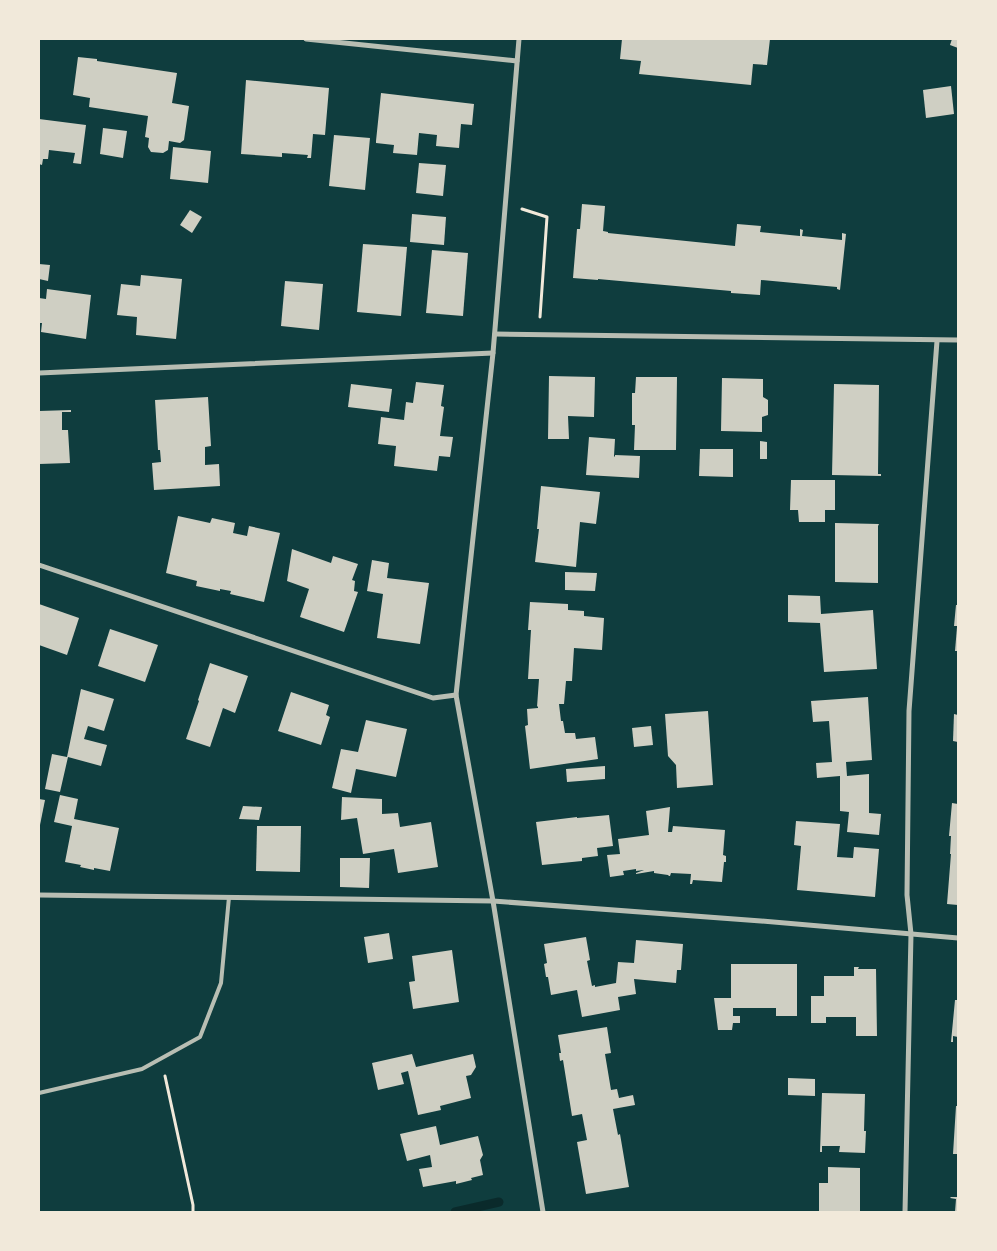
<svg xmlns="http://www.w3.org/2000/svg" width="997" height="1251" viewBox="0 0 997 1251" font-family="'Space Grotesk',sans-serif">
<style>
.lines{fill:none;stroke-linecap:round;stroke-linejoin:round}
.stream{stroke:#0a2a2b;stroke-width:9}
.building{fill:#cfcfc3}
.path{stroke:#f1e9da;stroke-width:3}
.service{stroke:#b8beb3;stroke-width:4}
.minor{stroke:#b8beb3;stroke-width:5}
</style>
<rect width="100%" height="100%" fill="#0f3d3e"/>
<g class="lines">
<polyline class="stream" points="455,1212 499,1202"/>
</g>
<g class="building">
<polygon points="622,39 770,39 767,65 753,64 751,85 639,74 641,61 620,59"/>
<polygon points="952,39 958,39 958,48 950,45"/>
<polygon points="78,57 97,59 97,61 177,73 172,103 189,106 184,140 180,143 169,141 168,150 163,153 151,152 148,147 149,138 145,137 148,116 89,107 90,98 73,95"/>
<polygon points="246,80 329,88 325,135 313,134 311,158 307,158 308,155 282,153 282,157 241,154"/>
<polygon points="951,86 954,114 926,118 923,90"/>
<polygon points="381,93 474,104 472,125 461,124 459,148 436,146 437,135 419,133 417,155 393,153 394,145 376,143 376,141"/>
<polygon points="39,119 86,125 81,164 73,163 75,153 49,150 48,159 43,159 42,165 39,164"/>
<polygon points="103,128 127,131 123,158 100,154"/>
<polygon points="334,135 370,138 365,190 329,186"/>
<polygon points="173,147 211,151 208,183 170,179"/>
<polygon points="419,163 446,165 443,196 416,193"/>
<polygon points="582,204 605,206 603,231 608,232 608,233 735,246 737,224 761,226 760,232 800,236 800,229 803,230 802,236 842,240 842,233 846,234 840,290 837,289 837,287 761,280 760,295 731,293 731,291 598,279 598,280 573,278 577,229 580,229"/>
<polygon points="190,210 202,217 192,233 180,225"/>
<polygon points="412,214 446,217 444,245 410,242"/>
<polygon points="363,244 407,247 401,316 357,312"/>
<polygon points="432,250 468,253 463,316 426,313"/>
<polygon points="39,264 50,265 48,281 39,279"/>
<polygon points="141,275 182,279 176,339 136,335 137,317 117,315 121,284 140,286"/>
<polygon points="285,281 323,284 319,330 281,326"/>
<polygon points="47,289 91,295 86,339 41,332 42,323 39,323 39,298 46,299"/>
<polygon points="549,376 595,377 594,417 568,416 569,439 548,439"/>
<polygon points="636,377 677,377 676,450 634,450 635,425 632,425 632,393 635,393"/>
<polygon points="722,378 763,379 763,397 768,400 768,415 762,417 762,432 721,431"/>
<polygon points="416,382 444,385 441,406 444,407 440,436 453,437 450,457 439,456 437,471 394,466 396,446 378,444 381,417 404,420 406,402 413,403"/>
<polygon points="351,384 392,389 389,412 348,407"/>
<polygon points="834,384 879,385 878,474 881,474 881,476 832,475"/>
<polygon points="208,397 211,446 205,447 205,465 219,464 220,486 154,490 152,463 161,462 160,450 158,450 155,400"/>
<polygon points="71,410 71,412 62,412 62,430 68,430 70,463 39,464 39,411"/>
<polygon points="589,437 615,439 614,456 615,457 615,455 640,456 639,478 586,475"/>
<polygon points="760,441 767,442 767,459 760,459"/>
<polygon points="700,449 733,449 733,477 699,476"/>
<polygon points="791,480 835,480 835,510 825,510 825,522 799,522 798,510 790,510"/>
<polygon points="541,486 600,492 596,524 580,522 576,567 535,562 539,529 537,529"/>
<polygon points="178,516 210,523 212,518 235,523 233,533 247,536 249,526 280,533 264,602 230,594 231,591 220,589 220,591 196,586 197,581 166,573"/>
<polygon points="835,523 879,524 878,526 878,583 835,582"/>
<polygon points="292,549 331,563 333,556 358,564 352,580 355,581 354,591 358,592 344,632 300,617 309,589 287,581"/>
<polygon points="372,560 389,563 387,578 429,583 420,644 377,638 383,594 367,591"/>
<polygon points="565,572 597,573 595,591 565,590"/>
<polygon points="788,595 820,596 821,614 873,610 877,669 824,672 820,623 788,622"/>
<polygon points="530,602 568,604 568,610 584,611 584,616 604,618 602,650 574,648 572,681 566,681 564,704 559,704 561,721 563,721 565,733 575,733 576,739 595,737 598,759 530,769 525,726 528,725 527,709 538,708 538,706 537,707 539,679 528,679 531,630 528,630"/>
<polygon points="39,604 79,618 67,655 39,645"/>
<polygon points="956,605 958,605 958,626 954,626"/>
<polygon points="957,627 958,627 958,651 955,651"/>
<polygon points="110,629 158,645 145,682 98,666"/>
<polygon points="210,663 248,676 235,713 223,708 210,747 186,739 199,701 198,700"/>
<polygon points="81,689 114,699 104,731 88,726 84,739 107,745 101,766 68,757 60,792 45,789 52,754 67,757"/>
<polygon points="291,692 329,705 326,715 330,717 321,745 278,731"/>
<polygon points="868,697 872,760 846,762 847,776 869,774 869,813 881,814 879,835 847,832 849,812 840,811 840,776 817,778 816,763 832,762 829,721 813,722 811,701"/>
<polygon points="708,711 713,785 677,788 676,765 668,756 665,714"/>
<polygon points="954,714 958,715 958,742 953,741"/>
<polygon points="366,720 407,729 396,777 356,769 351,793 332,788 341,749 358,752"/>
<polygon points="651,726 653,745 634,747 632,728"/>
<polygon points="605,766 605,779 567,782 566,769"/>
<polygon points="60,795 78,799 74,819 119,828 110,871 94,868 94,870 80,867 81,865 65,862 72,826 54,822"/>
<polygon points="342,797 382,799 382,814 398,813 400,827 431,822 438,867 398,873 394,849 363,854 357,818 341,820"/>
<polygon points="39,799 45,800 40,825 39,825"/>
<polygon points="952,803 958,804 958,905 947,904 951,854 950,854 951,836 949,836"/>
<polygon points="243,806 262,807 259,820 239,819"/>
<polygon points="670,807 668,832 672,832 673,826 725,830 723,855 726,856 726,862 724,862 722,882 693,880 692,884 690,884 691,874 671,873 670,876 669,876 668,875 654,873 654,871 636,874 636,873 644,870 636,871 636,869 623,871 624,875 610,877 607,855 620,854 618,839 649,835 646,811"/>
<polygon points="609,815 613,846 597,848 598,856 582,858 582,861 542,865 536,822 577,817 577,818"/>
<polygon points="796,821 840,824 837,857 853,858 854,847 879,849 875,897 797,890 801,846 794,845"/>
<polygon points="257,826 301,826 300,872 256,871"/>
<polygon points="340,858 370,858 369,888 340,887"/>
<polygon points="389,933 393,959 368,963 364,937"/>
<polygon points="586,937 590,960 587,961 592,986 595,985 595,987 616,983 618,962 634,963 636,940 683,944 681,970 677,970 676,983 634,979 636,994 618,997 620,1010 582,1017 577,990 551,995 548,977 546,977 544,964 547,963 544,944"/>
<polygon points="452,950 459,1002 413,1009 409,982 415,981 412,956"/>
<polygon points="731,964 797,964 797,1016 776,1016 776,1008 733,1008 733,1016 740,1016 740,1023 733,1023 732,1030 718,1030 714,998 731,998"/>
<polygon points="854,967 859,967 858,969 876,969 877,1036 856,1036 856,1017 826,1017 826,1023 811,1023 811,996 824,996 824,976 854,976"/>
<polygon points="955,1000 958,1000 958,1037 953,1036 953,1042 951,1042"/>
<polygon points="607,1027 611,1053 605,1054 611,1090 617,1089 619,1098 633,1095 635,1105 613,1109 618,1135 620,1134 629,1187 586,1194 577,1142 587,1140 582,1114 572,1116 563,1060 560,1061 559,1053 561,1053 558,1035"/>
<polygon points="412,1054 416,1067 473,1054 476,1067 471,1075 466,1076 471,1098 440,1106 441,1110 418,1115 408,1071 401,1073 404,1084 378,1090 372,1063"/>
<polygon points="788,1078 815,1079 815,1096 788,1095"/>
<polygon points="822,1093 865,1094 864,1131 866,1131 865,1153 839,1152 840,1146 822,1146 822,1152 820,1152"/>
<polygon points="956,1106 958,1106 958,1154 953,1154"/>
<polygon points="436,1126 440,1145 478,1136 483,1155 480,1160 483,1175 471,1178 472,1180 456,1184 456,1181 423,1187 419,1169 432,1167 430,1155 407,1161 400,1134"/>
<polygon points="828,1167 860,1168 860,1212 819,1212 819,1183 828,1183"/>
<polygon points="951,1197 958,1197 958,1212 955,1212 956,1199 950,1198"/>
</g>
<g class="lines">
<g class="path">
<polyline points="522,209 547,217 540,317"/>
<polyline points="165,1076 193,1205 193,1212"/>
</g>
<polyline class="service" points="39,1093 142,1069 200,1037 221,983 229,897"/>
<g class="minor">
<polyline points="306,39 517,61"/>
<polyline points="519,39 493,353 456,695 493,901 543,1212"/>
<polyline points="495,334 958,340"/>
<polyline points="39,373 493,353"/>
<polyline points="39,565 433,698 456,695"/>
<polyline points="39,895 493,901 761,921 958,938"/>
<polyline points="905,1212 911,934 907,895 909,711 937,341"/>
</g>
</g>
<rect width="997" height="1251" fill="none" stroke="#f1e9da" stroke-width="80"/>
</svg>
